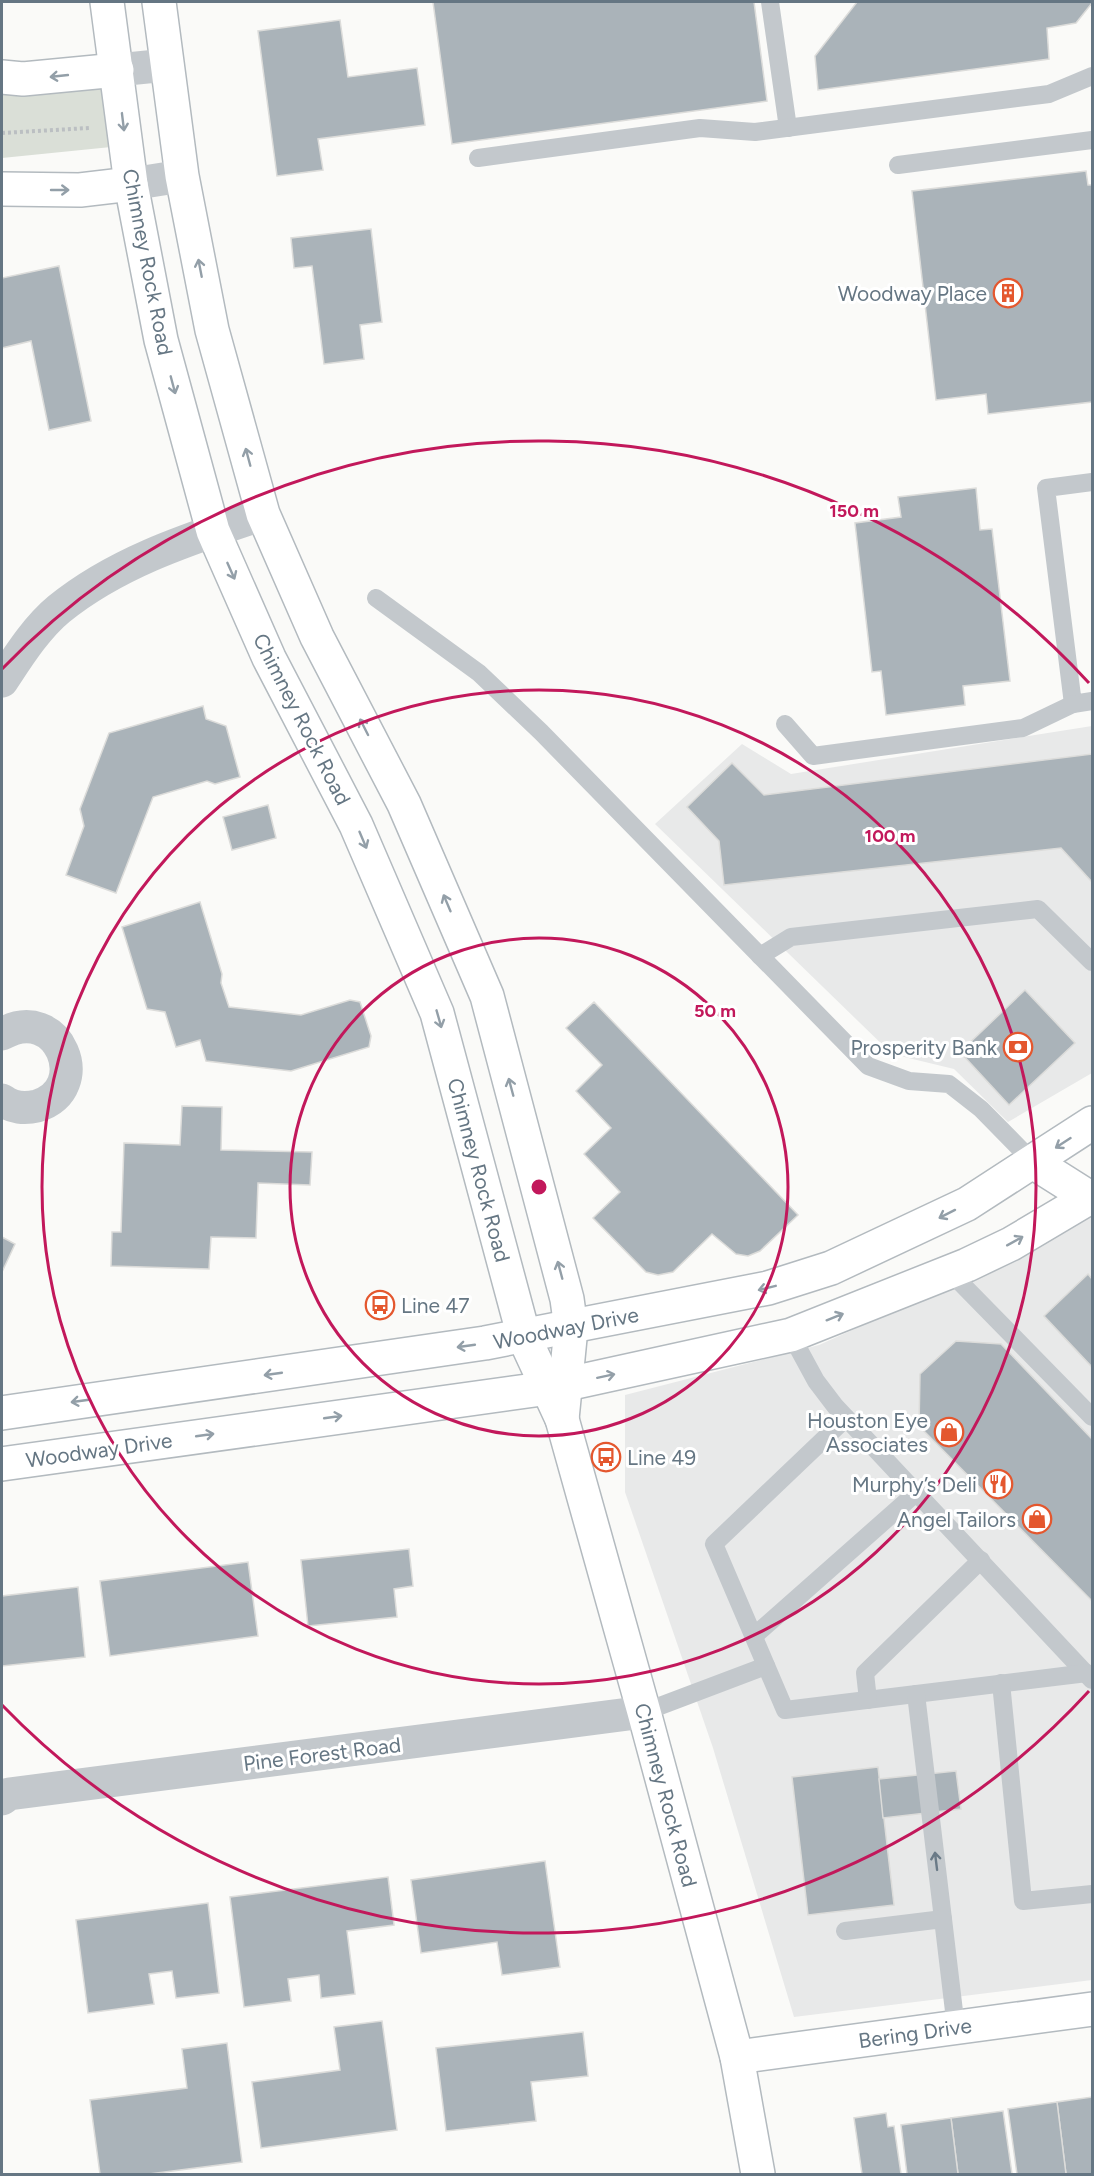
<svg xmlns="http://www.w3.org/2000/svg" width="1094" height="2176" viewBox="0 0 1094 2176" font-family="Figtree,sans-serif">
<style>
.built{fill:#e8e9e9}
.green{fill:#dadfd7}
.building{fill:#aab3b9;stroke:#dcdcda;stroke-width:1.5}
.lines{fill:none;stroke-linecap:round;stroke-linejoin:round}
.secondary-casing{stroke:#b3babf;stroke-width:36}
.path{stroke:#bbbfc2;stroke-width:4;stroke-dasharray:3 3;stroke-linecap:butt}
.lane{stroke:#c3c8cc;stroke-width:18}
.street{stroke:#c3c8cc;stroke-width:33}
.secondary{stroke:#fff;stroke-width:33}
.oneway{stroke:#939fa8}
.oneway2{stroke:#6a7a87}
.ring{fill:none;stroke:#c2185b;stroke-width:3}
.labels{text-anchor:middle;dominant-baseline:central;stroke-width:6;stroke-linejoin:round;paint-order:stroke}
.street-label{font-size:21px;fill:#657683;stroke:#fff}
.poi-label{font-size:21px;fill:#657683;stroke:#fff;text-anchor:end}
.centre{fill:#c2185b;stroke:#fff;stroke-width:3}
.ring-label{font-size:18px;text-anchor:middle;font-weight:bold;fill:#c2185b;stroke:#fff;stroke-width:6;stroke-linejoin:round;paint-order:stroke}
</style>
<rect width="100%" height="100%" fill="#fafaf8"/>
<g class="built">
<polygon points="1092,726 1092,1073 1008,1122 954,1069 892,1054 655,824 742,744 791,774"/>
<polygon points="1092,1208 1092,1980 794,2017 713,1748 625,1492 625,1395 819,1345 975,1275"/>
</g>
<polygon class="green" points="111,85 121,146 2,158 2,88"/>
<g class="building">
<polygon points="433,2 754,2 767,101 452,144"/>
<polygon points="857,2 1092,2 1092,3 1076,23 1047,28 1049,59 818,90 815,56"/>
<polygon points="340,20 348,77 417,68 425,125 318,139 323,170 277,176 258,31"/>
<polygon points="1086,171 1088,185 1092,185 1092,402 988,414 986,394 936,400 912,191"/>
<polygon points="371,229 382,322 360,325 364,359 324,364 312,266 294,268 291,238"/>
<polygon points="59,266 91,421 49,430 31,341 2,348 2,278"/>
<polygon points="976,488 980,530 992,529 1010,681 963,686 965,705 886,715 881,671 872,672 855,523 901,517 898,497"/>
<polygon points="203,706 206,719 226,726 240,777 215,784 207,781 153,797 116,893 66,875 84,826 80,809 109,733"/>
<polygon points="1092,754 1092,882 1061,848 724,885 719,841 687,807 732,763 764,795"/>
<polygon points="268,805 276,838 232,850 223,817"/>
<polygon points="200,902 222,974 221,983 229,1007 301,1015 350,1000 360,1002 371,1036 369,1047 291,1071 206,1061 200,1040 176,1047 165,1012 147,1009 122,927"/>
<polygon points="1025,990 1075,1043 1009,1105 960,1052"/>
<polygon points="594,1002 798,1215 760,1251 748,1256 736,1254 712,1234 673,1272 658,1275 646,1272 593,1218 620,1192 584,1154 611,1128 576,1091 602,1065 566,1028"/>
<polygon points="182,1106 222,1107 221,1150 312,1152 310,1185 258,1183 256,1238 211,1237 209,1269 111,1266 112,1232 121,1232 124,1143 180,1145"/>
<polygon points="2,1237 15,1244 2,1272"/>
<polygon points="1088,1274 1092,1279 1092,1367 1044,1316"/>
<polygon points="956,1341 1001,1344 1092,1439 1092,1601 919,1426 920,1374"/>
<polygon points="409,1549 413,1586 394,1589 397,1617 308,1626 301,1560"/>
<polygon points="248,1562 258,1636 110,1656 100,1581"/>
<polygon points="78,1587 85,1657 2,1666 2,1596"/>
<polygon points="878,1767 894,1905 808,1915 792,1777"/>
<polygon points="956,1771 961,1809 883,1818 879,1779"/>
<polygon points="545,1861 560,1967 502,1975 497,1942 421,1953 411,1880"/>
<polygon points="388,1877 394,1925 347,1931 355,1994 321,1998 319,1975 288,1979 291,2001 244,2007 230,1897"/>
<polygon points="208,1903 219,1993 176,1998 172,1971 149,1974 154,2004 88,2013 76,1920"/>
<polygon points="382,2021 397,2130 261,2148 252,2082 340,2070 334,2027"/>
<polygon points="583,2032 588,2076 531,2082 536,2121 446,2131 436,2048"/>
<polygon points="227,2043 242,2162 149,2174 100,2174 90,2100 187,2088 182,2049"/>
<polygon points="1092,2097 1092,2174 1066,2174 1057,2102"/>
<polygon points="1057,2102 1066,2174 1017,2174 1008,2109"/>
<polygon points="1003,2111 1012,2174 958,2174 951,2118"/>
<polygon points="886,2113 888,2127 894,2126 901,2174 862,2174 854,2118"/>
<polygon points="951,2118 958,2174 907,2174 901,2125"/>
</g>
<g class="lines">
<g class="secondary-casing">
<g id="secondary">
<polyline points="107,2 131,184 161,340 213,531 269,658 356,825 437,1013 524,1337 562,1419 644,1712 737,2057 758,2174"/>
<polyline points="159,2 182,176 212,330 263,514 317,637 404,804 487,996 567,1299 571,1328 562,1419"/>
<polyline points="2,77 23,79 117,70"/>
<polyline points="2,189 80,190 131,184"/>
<polyline points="1033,1162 1090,1198"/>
<polyline points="2,1413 485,1343 768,1288 831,1268 967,1204 1092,1123"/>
<polyline points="2,1464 549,1388 791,1335 967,1265 1011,1244 1092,1196"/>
<polyline points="737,2057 1092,2009"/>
</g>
</g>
<polyline class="path" points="2,133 89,128"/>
<g class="lane">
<polyline points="770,2 788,128"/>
<polyline points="478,158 700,128 755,132 1049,94 1092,76"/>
<polyline points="898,165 1092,140"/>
<polyline points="1092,482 1046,488 1073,704 1092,701"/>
<polyline points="376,598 479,673 541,732 868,1066 909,1081 949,1084 981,1109 1033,1162"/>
<polyline points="785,724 813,756 1023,728 1073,704"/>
<polyline points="760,956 791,937 1038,909 1092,962"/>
<polyline points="949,1271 1092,1417"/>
<polyline points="791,1335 816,1381 835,1406 1092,1680"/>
<polyline points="846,1418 714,1544 785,1710 1087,1673"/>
<polyline points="754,1636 917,1492"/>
<polyline points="1001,1683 1023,1901 1092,1894"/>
<polyline points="916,1694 943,1919"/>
<polyline points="868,1700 865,1673 981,1560"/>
<polyline points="644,1712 766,1666"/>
<polyline points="845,1931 943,1919 956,2028"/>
</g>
<g class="street">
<polyline points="117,70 167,65"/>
<polyline points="131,184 182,176"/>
<path d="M2 681C18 657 36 628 59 609 118 561 192 538 263 514"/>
<path d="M2 1034C59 1001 94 1089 37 1106 25 1109 12 1108 2 1100"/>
<polyline points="2,1799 9,1794 644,1712"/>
</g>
<use href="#secondary" class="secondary"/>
</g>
<defs><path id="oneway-shaft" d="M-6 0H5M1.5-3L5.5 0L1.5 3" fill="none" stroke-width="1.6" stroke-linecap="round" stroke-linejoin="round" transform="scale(1.5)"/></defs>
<g class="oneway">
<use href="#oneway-shaft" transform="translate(59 76) rotate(174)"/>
<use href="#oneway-shaft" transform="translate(123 122) rotate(83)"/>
<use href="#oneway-shaft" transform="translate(60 190)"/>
<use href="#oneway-shaft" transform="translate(200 268) rotate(-101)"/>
<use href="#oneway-shaft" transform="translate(173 385) rotate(75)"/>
<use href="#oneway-shaft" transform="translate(248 457) rotate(-105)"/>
<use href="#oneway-shaft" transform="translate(231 571) rotate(66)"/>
<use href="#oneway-shaft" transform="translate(364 727) rotate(-117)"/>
<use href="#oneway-shaft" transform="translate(363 840) rotate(67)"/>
<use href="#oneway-shaft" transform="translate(447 903) rotate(-113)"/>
<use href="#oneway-shaft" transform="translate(439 1019) rotate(74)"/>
<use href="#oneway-shaft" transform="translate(511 1087) rotate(-105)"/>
<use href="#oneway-shaft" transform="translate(1063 1143) rotate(147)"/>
<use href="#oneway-shaft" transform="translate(947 1214) rotate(153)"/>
<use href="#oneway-shaft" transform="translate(1015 1241) rotate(-29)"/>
<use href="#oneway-shaft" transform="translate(560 1270) rotate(-105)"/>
<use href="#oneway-shaft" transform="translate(767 1288) rotate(166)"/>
<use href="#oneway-shaft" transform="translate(835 1317) rotate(-22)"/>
<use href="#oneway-shaft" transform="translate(466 1346) rotate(172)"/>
<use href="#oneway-shaft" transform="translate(273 1374) rotate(172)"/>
<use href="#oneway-shaft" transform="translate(606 1376) rotate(-12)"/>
<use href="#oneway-shaft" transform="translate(80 1401) rotate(172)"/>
<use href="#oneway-shaft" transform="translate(333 1417) rotate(-8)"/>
<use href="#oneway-shaft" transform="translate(205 1435) rotate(-8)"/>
</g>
<use class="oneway2" href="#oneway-shaft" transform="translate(936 1861) rotate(-97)"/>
<g class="ring">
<circle cx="539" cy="1187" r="249"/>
<circle cx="539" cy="1187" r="497"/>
<path d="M1089 1691A746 746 0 0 1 2 1705M2 669A746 746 0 0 1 1089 683"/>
</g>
<defs>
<g id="building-ring" transform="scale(1.5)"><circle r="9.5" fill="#fff" stroke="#e4572e" stroke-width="1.5"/><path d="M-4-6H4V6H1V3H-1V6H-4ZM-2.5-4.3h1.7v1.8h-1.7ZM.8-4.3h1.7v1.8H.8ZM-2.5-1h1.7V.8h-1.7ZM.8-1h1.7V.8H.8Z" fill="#e4572e"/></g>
<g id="bank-ring" transform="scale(1.5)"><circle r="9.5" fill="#fff" stroke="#e4572e" stroke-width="1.5"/><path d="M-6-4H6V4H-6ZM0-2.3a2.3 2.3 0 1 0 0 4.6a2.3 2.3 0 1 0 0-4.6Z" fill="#e4572e"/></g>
<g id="bus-ring" transform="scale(1.5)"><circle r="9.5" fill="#fff" stroke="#e4572e" stroke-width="1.5"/><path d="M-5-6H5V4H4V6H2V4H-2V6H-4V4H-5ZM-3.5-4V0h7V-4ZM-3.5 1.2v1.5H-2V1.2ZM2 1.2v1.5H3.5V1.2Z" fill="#e4572e"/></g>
<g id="shop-ring" transform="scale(1.5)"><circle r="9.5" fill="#fff" stroke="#e4572e" stroke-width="1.5"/><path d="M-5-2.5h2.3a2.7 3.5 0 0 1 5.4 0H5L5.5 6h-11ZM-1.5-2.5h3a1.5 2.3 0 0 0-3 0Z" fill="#e4572e"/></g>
<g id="restaurant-ring" transform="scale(1.5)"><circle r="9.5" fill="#fff" stroke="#e4572e" stroke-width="1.5"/><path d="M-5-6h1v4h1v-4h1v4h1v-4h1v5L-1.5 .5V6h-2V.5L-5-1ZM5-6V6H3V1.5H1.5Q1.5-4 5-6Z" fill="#e4572e"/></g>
</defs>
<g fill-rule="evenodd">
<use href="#building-ring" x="1008" y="293"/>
<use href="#bank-ring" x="1018" y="1047"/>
<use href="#bus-ring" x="380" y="1305"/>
<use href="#shop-ring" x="949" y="1432"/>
<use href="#bus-ring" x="606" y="1457"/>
<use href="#restaurant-ring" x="998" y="1484"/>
<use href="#shop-ring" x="1037" y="1519"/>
</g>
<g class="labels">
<g class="street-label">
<text transform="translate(148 262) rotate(79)">Chimney Rock Road</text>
<text transform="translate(302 719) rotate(63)">Chimney Rock Road</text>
<text transform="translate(479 1170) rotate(75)">Chimney Rock Road</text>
<text transform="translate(566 1328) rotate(-11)">Woodway Drive</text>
<text transform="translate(99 1450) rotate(-8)">Woodway Drive</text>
<text transform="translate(322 1754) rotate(-7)">Pine Forest Road</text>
<text transform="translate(666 1795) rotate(75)">Chimney Rock Road</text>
<text transform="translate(915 2033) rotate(-8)">Bering Drive</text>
</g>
<g class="poi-label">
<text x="987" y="293">Woodway Place</text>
<text x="997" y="1047">Prosperity Bank</text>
<text x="401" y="1305" text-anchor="start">Line 47</text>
<text x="928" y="1420">Houston Eye<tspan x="928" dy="24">Associates</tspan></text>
<text x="627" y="1457" text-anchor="start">Line 49</text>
<text x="977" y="1484">Murphy’s Deli</text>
<text x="1016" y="1519">Angel Tailors</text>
</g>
</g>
<circle cx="539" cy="1187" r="9" class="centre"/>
<g class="ring-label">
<text x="854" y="517">150 m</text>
<text x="890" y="842">100 m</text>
<text x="715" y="1017">50 m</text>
</g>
<rect width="1094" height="2176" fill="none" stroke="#657683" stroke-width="6"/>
</svg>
